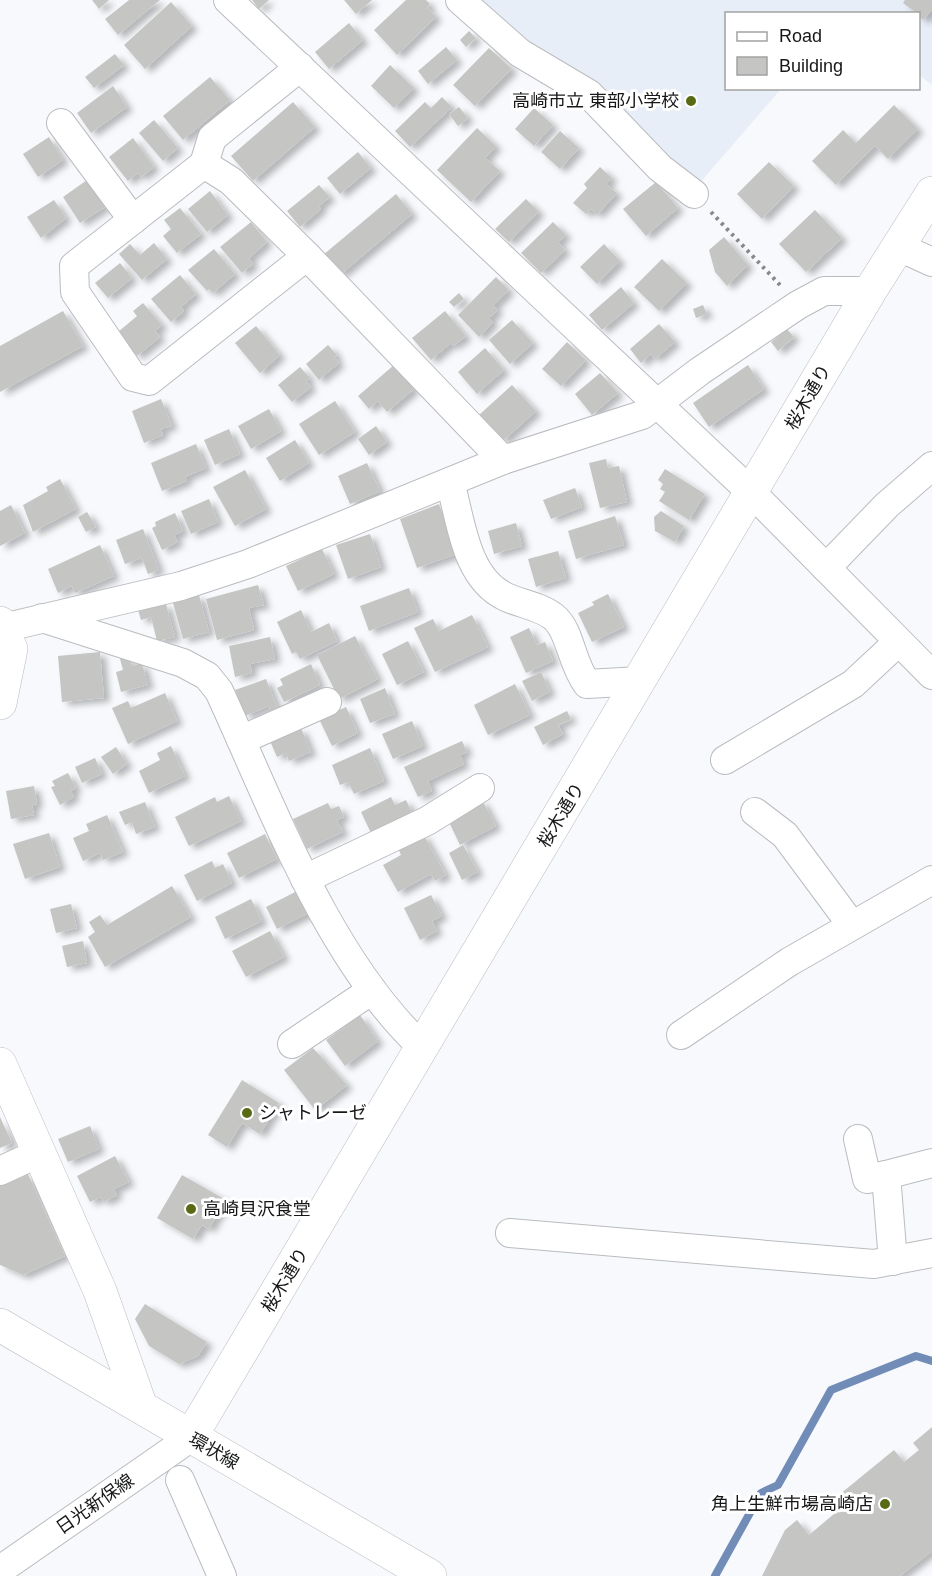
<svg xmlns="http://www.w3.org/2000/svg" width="932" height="1576" viewBox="0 0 932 1576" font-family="Arial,'Noto Sans JP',sans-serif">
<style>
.built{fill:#e8eef7}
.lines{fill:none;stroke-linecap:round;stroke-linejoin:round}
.stream{stroke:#728cb8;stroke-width:8}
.building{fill:#c5c6c3;filter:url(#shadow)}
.street-casing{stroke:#babcbf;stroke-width:30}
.secondary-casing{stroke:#babcbf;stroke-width:34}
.path{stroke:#868789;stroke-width:4;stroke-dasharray:3 4.5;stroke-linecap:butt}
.street{stroke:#fff;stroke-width:28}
.secondary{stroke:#fff;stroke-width:33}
.poi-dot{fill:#596a15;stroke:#fff;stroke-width:2}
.labels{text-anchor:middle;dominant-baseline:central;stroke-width:6;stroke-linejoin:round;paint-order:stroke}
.poi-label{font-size:18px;fill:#161718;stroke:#fff;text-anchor:end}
.street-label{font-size:18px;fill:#161718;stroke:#fff}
</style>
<defs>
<filter id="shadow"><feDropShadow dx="6" dy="4" stdDeviation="3" flood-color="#0004"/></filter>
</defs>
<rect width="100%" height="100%" fill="#f7f9fc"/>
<polygon class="built" points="474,0 932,0 932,85 919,75 918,14 726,14 726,88 781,89 698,185 550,60"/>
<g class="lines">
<polyline class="stream" points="715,1576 761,1493 778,1485 831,1390 916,1356 932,1361"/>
</g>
<g class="building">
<polygon points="92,0 109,0 99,9"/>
<polygon points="129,0 160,0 118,35 105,19"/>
<polygon points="252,0 269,0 259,9"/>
<polygon points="344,0 372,0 356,14"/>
<polygon points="406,0 426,0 430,4 427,7 436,17 397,55 374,30"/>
<polygon points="905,0 932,0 932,10 923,20 918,14 903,3"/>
<polygon points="171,2 192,26 145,69 124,45"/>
<polygon points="349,23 363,40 329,69 315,52"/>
<polygon points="469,31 476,38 466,47 460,40"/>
<polygon points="446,47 457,60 428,84 418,71"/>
<polygon points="489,48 512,69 475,106 453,85"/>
<polygon points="115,54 124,65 94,88 85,77"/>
<polygon points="390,65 414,88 394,108 371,86"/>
<polygon points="210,77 230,100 183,140 163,116"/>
<polygon points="113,86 127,107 91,133 77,113"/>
<polygon points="442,97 452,107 410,147 395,131 425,102 431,108"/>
<polygon points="293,102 315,127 253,181 231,156"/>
<polygon points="894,105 918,129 888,159 875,146 836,185 812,161 843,130 856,143"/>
<polygon points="459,107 468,118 458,126 449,114"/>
<polygon points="534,108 553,125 534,146 515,129"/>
<polygon points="154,120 178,148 163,161 139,133"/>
<polygon points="477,128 496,146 485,158 500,171 471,202 437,170"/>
<polygon points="560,131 579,148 560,169 541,152"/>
<polygon points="49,137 63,160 38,177 23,154"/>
<polygon points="133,138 154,167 141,177 138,173 128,181 109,157"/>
<polygon points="358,152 371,168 340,194 327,178"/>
<polygon points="769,162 794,186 762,219 737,194"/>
<polygon points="600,167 612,178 606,184 617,193 597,215 591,209 586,214 573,203 587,188 584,184"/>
<polygon points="87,180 105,207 80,223 63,197"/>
<polygon points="656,182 678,208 646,236 623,209"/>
<polygon points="319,185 330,197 319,206 321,209 300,227 287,211"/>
<polygon points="210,191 228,215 207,232 188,209"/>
<polygon points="396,194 412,214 340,275 323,255"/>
<polygon points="526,199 539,212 509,242 495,229"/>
<polygon points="54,200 66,218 41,238 27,217"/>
<polygon points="180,208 201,234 177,253 163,236 171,229 164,220"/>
<polygon points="815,210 842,238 806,272 779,244"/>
<polygon points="251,222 267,242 249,258 253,264 242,273 220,247"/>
<polygon points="553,222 566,235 558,242 565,250 541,273 521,253"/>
<polygon points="724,237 748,265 727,286 715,272 709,250"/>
<polygon points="154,243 167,259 142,280 119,254 130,244 140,255"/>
<polygon points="604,244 620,261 597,284 580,267"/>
<polygon points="214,249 235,274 213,293 209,289 207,291 188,270"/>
<polygon points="662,259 687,283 659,311 634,287"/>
<polygon points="120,263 132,278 108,298 95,283"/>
<polygon points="180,275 196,294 181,307 184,311 171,322 151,299"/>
<polygon points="496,277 509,290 493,306 498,310 489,318 493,322 479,337 458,315"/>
<polygon points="621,287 634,303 602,330 589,315"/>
<polygon points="459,293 464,299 454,307 449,302"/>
<polygon points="143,303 162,325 155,331 160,337 137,356 118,332 137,316 133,311"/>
<polygon points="703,305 707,314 696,318 693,309"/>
<polygon points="63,311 83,346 0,392 0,346"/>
<polygon points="445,311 466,336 453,346 451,343 431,360 412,338"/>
<polygon points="512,320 533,343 510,364 489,340"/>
<polygon points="659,324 675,342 655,359 651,354 641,363 630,349"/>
<polygon points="256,326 280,355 260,373 235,343"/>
<polygon points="787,329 794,337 778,351 771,342"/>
<polygon points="567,342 586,360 561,386 542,369"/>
<polygon points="328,345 337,355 334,357 339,363 319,380 306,364"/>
<polygon points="485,348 504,370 477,394 458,372"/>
<polygon points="394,365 414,389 387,412 378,401 369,409 358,396"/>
<polygon points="748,365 764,389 709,427 693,403"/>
<polygon points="300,367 310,378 306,381 311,387 292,402 278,385"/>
<polygon points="600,373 618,393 592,415 575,394"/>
<polygon points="512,385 536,411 503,441 479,415"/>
<polygon points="161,399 172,426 161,429 163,435 144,443 132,411"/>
<polygon points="335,401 355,432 319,455 299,424"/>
<polygon points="269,409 281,431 251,449 238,426"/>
<polygon points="376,426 387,442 369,455 358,439"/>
<polygon points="229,429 240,454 215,465 204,440"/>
<polygon points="295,440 309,463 280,481 266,458"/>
<polygon points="196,444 206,468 185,477 187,481 162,491 151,463"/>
<polygon points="606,459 608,468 619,466 627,502 600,508 589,463"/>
<polygon points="367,463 380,491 350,504 338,476"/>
<polygon points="665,469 705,494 689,520 659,501 665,492 660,489 663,484 658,480"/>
<polygon points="245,470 266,509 235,526 213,487"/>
<polygon points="60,479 76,509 33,532 23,505 48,491 46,487"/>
<polygon points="575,488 582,507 551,519 543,500"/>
<polygon points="209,499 218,522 191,534 181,511"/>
<polygon points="439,504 457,554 417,568 400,519"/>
<polygon points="11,505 25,533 0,546 0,511"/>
<polygon points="661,511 684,526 675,542 655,531 654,517"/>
<polygon points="87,512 96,527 86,532 78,517"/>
<polygon points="175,513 183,531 174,535 178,542 162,550 152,528 156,526 155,522"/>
<polygon points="615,516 624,545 576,559 568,531"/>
<polygon points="516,523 522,546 494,554 488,531"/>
<polygon points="143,529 159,570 148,574 142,558 125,564 116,540"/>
<polygon points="370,534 381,567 348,579 336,545"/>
<polygon points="100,545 114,576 75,593 72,586 58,593 48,569"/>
<polygon points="322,549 334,574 298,591 286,566"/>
<polygon points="558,551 566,578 536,587 528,559"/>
<polygon points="258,585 264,605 249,608 254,630 217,640 206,599"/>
<polygon points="409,588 418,612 369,631 360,606"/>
<polygon points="608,594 624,627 592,642 578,613 594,605 592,602"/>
<polygon points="199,595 209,632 183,639 173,603"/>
<polygon points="166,604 175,637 157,641 151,617 141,620 138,610"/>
<polygon points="301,610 311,632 329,623 337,641 300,659 296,652 292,654 277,622"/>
<polygon points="472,615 488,647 435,672 414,628 433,619 439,631"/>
<polygon points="529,628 537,645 545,642 553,661 526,673 510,637"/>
<polygon points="355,636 378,679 339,699 317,655"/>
<polygon points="270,637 275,659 250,664 252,673 235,677 229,646"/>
<polygon points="408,641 424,672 397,685 382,654"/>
<polygon points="100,652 104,698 62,702 58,656"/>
<polygon points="130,657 132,666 142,663 148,685 121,692 116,672 123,670 120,659"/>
<polygon points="311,664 320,685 284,702 277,688 283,685 280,679"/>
<polygon points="541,672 550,692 532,701 522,681"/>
<polygon points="266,679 278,710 271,712 269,706 245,716 235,690"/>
<polygon points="515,684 530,715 488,735 474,705"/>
<polygon points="385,688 395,714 370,723 360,699"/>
<polygon points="165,693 177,721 128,744 112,708 128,701 131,708"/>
<polygon points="346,707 358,733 332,746 319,719"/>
<polygon points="567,711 571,719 558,725 563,734 543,745 534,727"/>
<polygon points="412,721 423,746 393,759 382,734"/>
<polygon points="301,728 311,752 289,761 286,753 277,757 270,741"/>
<polygon points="462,741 467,752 460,755 464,764 428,781 432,791 418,797 404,767"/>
<polygon points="171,746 185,776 149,793 139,771 160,760 157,753"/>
<polygon points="116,747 127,764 113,774 101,757"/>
<polygon points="370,748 384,781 354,794 348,782 340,785 332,765"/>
<polygon points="95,758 102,774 82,783 75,767"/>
<polygon points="68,773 76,788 71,791 74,797 60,805 51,787 55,786 52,781"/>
<polygon points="34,786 37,804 32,805 34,815 11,819 6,791"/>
<polygon points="229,796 241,821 189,846 175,817 215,797 217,802"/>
<polygon points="391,797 395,805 406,800 412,813 371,833 361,812"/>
<polygon points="482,800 496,826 460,845 447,818"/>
<polygon points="145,802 155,827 136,834 132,822 125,825 119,812"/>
<polygon points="328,803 331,809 339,806 344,817 337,820 343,832 307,849 293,819"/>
<polygon points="107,815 123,852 103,860 100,853 83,861 73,838 89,831 86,824"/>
<polygon points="49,833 60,867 25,879 13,844"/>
<polygon points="265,834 277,859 239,878 227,853"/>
<polygon points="423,834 446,875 435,881 431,874 398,892 383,865 401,855 398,848"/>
<polygon points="463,845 478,872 462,880 449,853"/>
<polygon points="212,861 215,868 223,864 232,883 197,901 184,875"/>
<polygon points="172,886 191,917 105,967 88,937 95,932 89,922 100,915 107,925"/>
<polygon points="299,890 311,912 277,929 266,907"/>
<polygon points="431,895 442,916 432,921 437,931 420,940 404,908"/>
<polygon points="251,899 262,921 225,939 215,917"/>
<polygon points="71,904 77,928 56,933 50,909"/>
<polygon points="270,931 284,957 246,977 232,951"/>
<polygon points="83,941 87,963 67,967 62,946"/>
<polygon points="360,1015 378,1041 345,1066 326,1040"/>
<polygon points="313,1048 347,1085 315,1110 284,1070"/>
<polygon points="242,1080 279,1103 260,1134 242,1123 227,1147 208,1135"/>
<polygon points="0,1117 12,1143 0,1148"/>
<polygon points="90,1126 99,1149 68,1162 58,1139"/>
<polygon points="115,1156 129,1182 114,1189 117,1195 104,1202 101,1197 90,1202 77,1176"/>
<polygon points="17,1169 21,1178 28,1174 65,1256 23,1275 0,1265 0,1177"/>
<polygon points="182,1175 226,1200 209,1229 202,1225 193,1239 157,1218"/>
<polygon points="145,1304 207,1342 198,1356 179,1364 149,1346 135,1319"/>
<polygon points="932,1427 932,1551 900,1576 762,1576 785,1530 797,1520 809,1535 841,1508 834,1499 894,1450 904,1462 919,1450 913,1443"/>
</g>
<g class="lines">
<g class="street-casing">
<g id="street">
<polyline points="228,0 752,493 932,675"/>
<polyline points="460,0 520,53 589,94 660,168 694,194"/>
<polyline points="61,123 133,220"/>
<polyline points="204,164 231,181 307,256 149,381 133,377 75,292 74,266 204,164 212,138 300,67"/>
<polyline points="897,246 932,262"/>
<polyline points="307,256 503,460"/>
<path d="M450 482C461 520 465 578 506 597 521 604 544 607 556 619 571 634 571 662 587 684L640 681"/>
<polyline points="826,568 887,505 932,466"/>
<path d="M42 618 183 663 207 676 219 691C273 808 328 959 423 1048"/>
<polyline points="3,628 181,586 248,564 503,460 642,415 700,371 798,305 824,291 870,291"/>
<polyline points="241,740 327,702"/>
<polyline points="725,760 853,684 898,642"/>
<polyline points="755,812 785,835 851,924"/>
<polyline points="305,879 427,821 480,788"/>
<polyline points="681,1035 789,962 932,880"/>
<polyline points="292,1044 372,990"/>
<polyline points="858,1139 867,1179 886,1175 893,1261"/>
<polyline points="0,1171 39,1153"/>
<polyline points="886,1175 932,1163"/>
<polyline points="510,1233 874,1264 932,1253"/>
<polyline points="180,1480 222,1576"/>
<polyline points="0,1570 190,1438"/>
</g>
</g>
<g class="secondary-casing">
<g id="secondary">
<polyline points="0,623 11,649 0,703"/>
<polyline points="0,1064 100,1291 141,1407"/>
<polyline points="0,1325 430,1576"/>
<polyline points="190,1438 870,291 932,193"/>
</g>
</g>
<polyline class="path" points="711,212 780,285"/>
<use href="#street" class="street"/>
<use href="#secondary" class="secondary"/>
</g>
<g class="poi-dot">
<circle cx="691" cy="101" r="6"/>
<circle cx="247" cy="1113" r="6"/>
<circle cx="191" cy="1209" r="6"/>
<circle cx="885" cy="1504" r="6"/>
</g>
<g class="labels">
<g class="poi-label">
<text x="679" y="101">高崎市立 東部小学校</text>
<text x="259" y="1113" text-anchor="start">シャトレーゼ</text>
<text x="203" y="1209" text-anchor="start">高崎貝沢食堂</text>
<text x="873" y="1504">角上生鮮市場高崎店</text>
</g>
<g class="street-label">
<text transform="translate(808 397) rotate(-60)">桜木通り</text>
<text transform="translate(561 815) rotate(-59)">桜木通り</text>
<text transform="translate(285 1280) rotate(-59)">桜木通り</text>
<text transform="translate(214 1451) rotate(30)">環状線</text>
<text transform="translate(95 1504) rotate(-35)">日光新保線</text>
</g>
</g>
<rect x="725" y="12" width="195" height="78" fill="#ffffff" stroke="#a2a2a3" stroke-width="1.5"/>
<rect x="737" y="32" width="30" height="9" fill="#ffffff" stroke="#a2a2a3" stroke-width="1.5"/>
<text x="779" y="42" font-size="18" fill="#161718">Road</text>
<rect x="737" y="57" width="30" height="18" fill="#c5c6c3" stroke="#a2a2a3" stroke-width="1.5"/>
<text x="779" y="72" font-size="18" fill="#161718">Building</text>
</svg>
